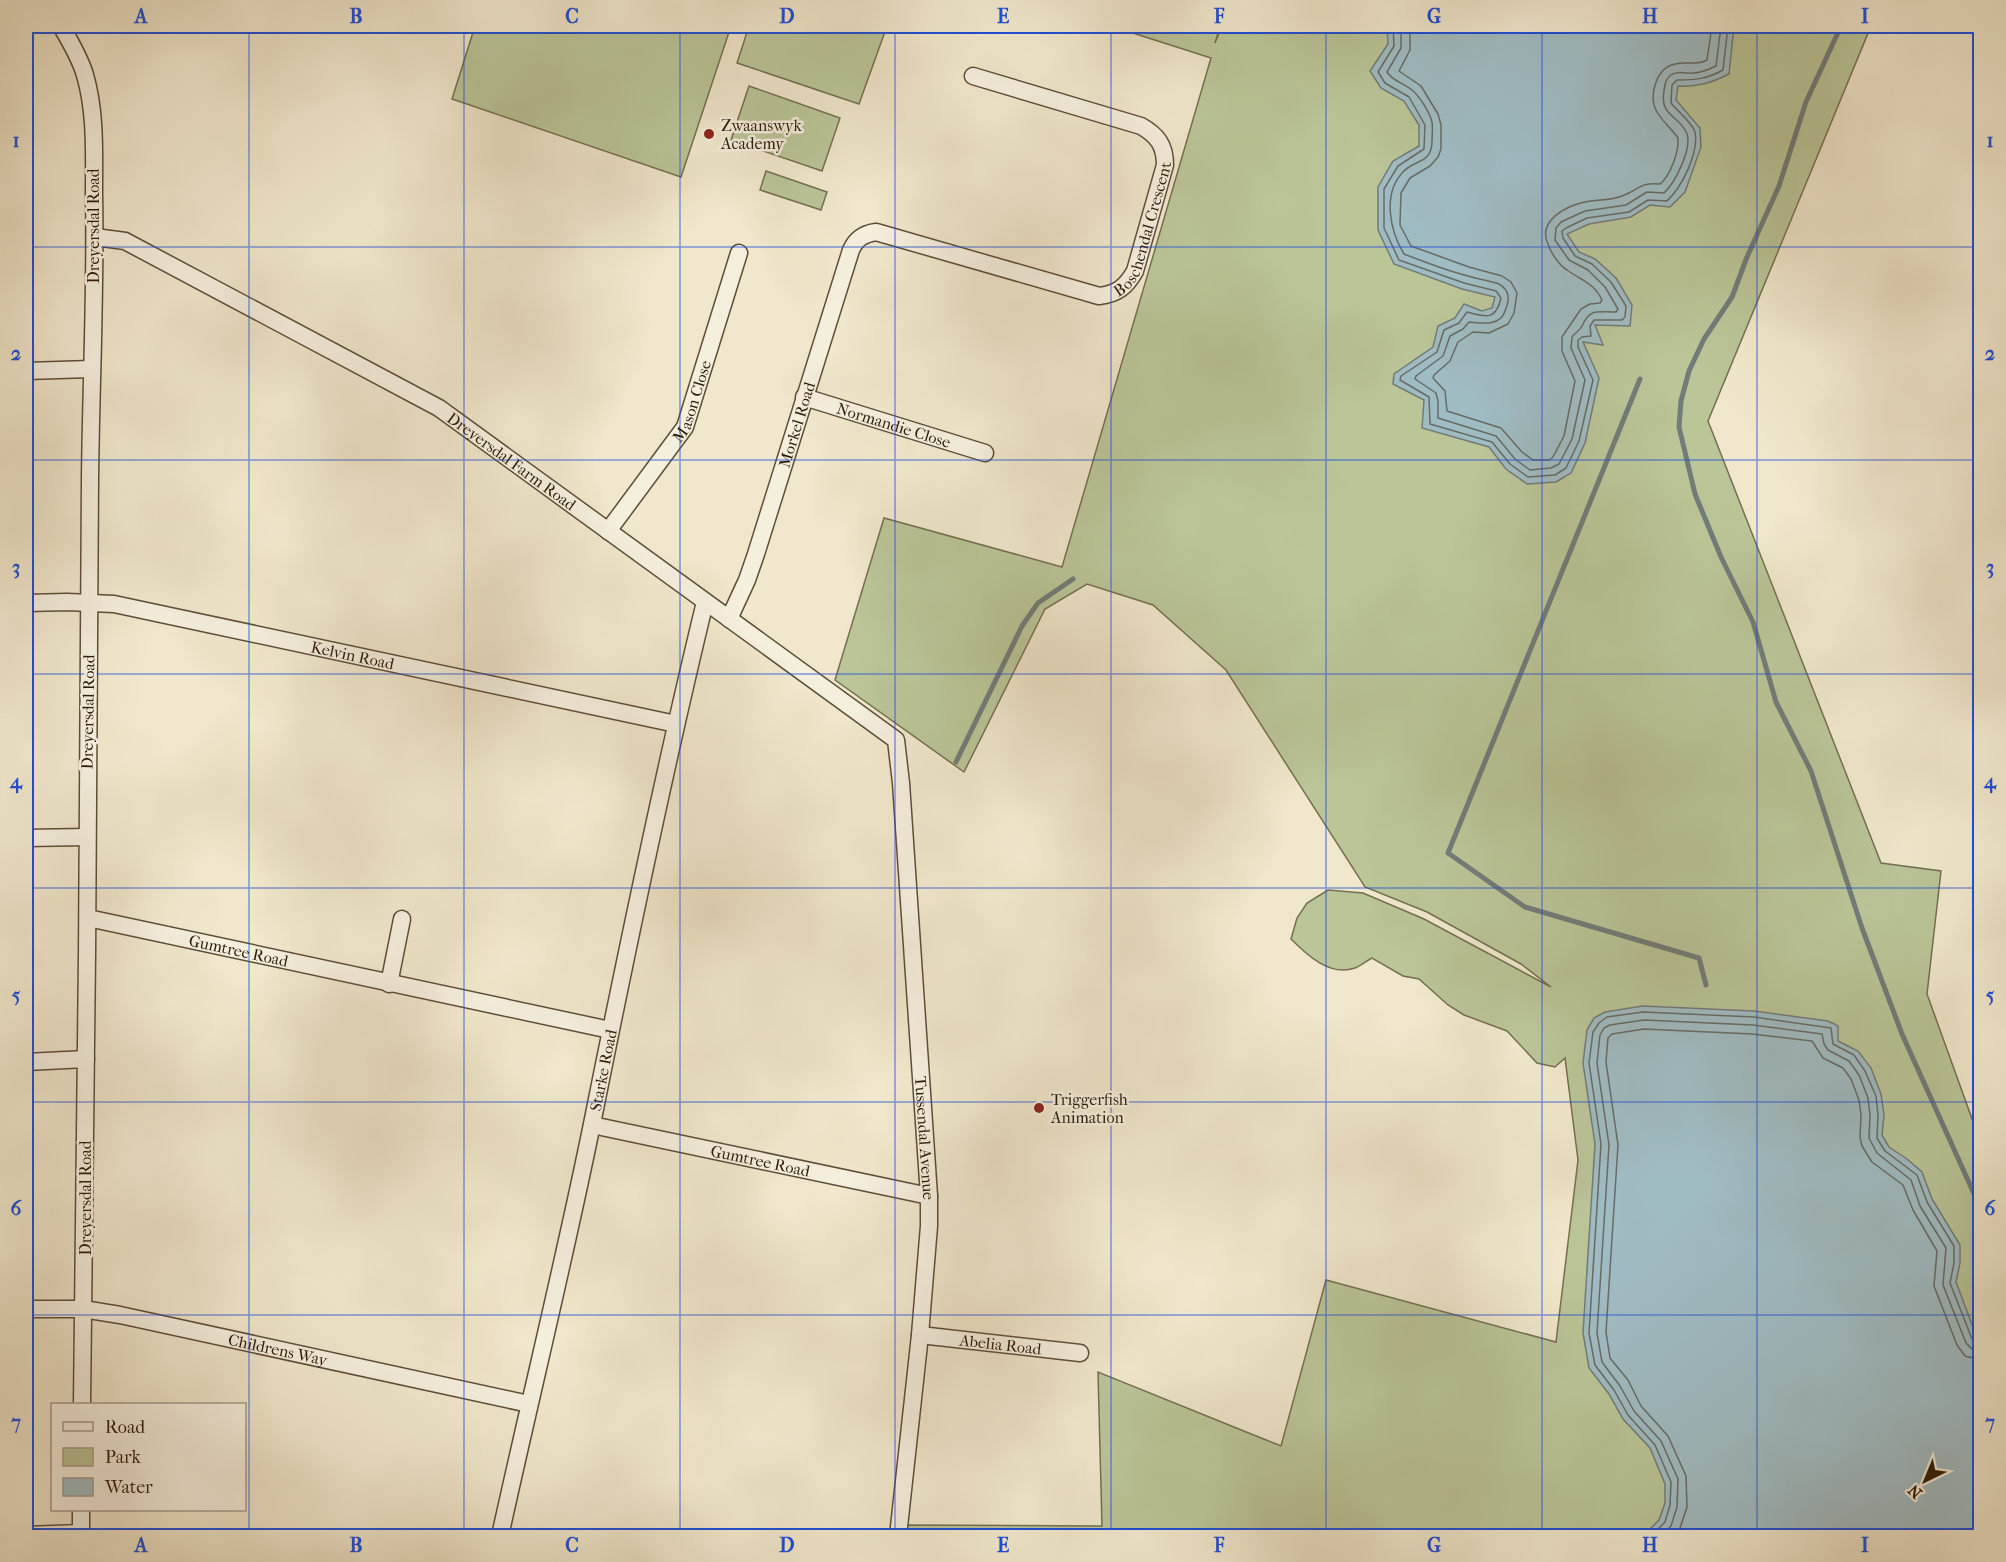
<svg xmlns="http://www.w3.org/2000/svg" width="2006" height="1562" viewBox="0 0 2006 1562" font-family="'IM FELL French Canon',serif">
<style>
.green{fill:#bac598;stroke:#747050;stroke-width:1.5}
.water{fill:#a0bcc3;stroke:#727c78;stroke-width:1.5}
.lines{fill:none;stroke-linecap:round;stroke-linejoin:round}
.shore{stroke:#666c66;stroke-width:1.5}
.stream{stroke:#727c78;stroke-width:5}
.minor-casing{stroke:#5e4e39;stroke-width:19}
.minor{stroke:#f5efde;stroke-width:16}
.grid{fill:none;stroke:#1d4ed8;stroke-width:1.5;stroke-opacity:0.55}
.poi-dot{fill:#8f2418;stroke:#f5efde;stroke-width:2}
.labels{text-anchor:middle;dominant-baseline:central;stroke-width:5;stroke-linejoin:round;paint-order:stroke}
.poi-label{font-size:16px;fill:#2d1b08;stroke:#f5efde;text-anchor:start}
.street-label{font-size:16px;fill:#2d1b08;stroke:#f5efde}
.neatline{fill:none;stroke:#1d4ed8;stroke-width:2}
.grid-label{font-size:20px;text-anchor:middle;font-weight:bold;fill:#1d4ed8}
</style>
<rect width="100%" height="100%" fill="#f0e7cc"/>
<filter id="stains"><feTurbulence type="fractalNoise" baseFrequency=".00333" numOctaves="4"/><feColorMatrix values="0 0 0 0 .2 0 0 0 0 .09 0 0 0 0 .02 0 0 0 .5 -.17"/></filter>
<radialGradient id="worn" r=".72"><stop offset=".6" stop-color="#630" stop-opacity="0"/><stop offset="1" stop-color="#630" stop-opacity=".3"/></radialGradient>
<g class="green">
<polygon points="475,26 731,26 681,177 452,99"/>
<polygon points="749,26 887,26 859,104 737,63"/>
<path d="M1111 26H1220L1215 43 1222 26H1871L1708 421 1881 863 1941 871 1927 994 1980 1141V1536H898L900 1525 1102 1526 1098 1372 1281 1446 1326 1280 1556 1342 1578 1160 1565 1058 1555 1067 1537 1063 1507 1031 1464 1015 1448 1005 1419 979 1403 976 1372 958C1366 961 1361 966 1355 968 1330 977 1307 955 1291 939L1297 918 1307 903 1328 890 1363 893 1424 919 1551 987 1521 964 1427 912 1365 887 1226 670 1153 605 1087 584 1045 609 964 772 835 680 884 518 1062 567 1211 58Z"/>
<polygon points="749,86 840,118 822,171 731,140"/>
<polygon points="766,171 827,192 821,210 760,190"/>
</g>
<g class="water">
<path d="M1387 26H1734L1729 74C1711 83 1698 87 1678 86L1676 100 1700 128 1701 147 1685 192 1670 207 1650 205 1631 217 1589 224 1567 234 1579 252 1595 259 1616 278 1632 305 1630 326 1595 325 1603 345 1583 342 1599 378 1585 443 1571 473 1556 482 1527 484 1506 469 1489 447 1422 428 1424 400 1393 384 1394 374 1433 347 1438 326 1455 318 1464 304 1482 311 1492 308 1495 297 1462 289 1394 264 1378 230V187L1393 161 1419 146V125L1404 101 1381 88 1370 71 1388 44Z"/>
<path d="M1643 1006 1754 1011 1828 1021 1838 1026V1041L1858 1051 1871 1068 1881 1094 1884 1115 1882 1135 1889 1147 1907 1159 1922 1172 1932 1199 1960 1245V1263L1956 1282 1980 1346V1390L1978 1420 1980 1428V1485C1977 1501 1981 1520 1980 1536H1639L1647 1532 1659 1520 1665 1503V1484L1650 1448 1623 1419 1609 1394 1589 1368 1583 1333 1595 1144 1583 1063 1587 1030 1594 1018 1605 1012Z"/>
</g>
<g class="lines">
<g class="shore">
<path d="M1393 26 1394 46 1378 72 1385 83 1409 97 1425 125 1424 149 1398 166 1384 189V228L1399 260 1464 283 1496 291 1501 298C1496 321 1485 317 1467 312L1459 323 1444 330 1437 352 1401 376 1400 380 1429 397 1430 424 1492 442 1510 464 1528 477 1555 475 1566 468 1579 441 1593 380 1578 347V340L1582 337 1591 336 1590 326 1594 320H1622L1625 317 1626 306 1611 282 1592 264 1575 256 1563 238 1562 231 1566 228 1587 218 1629 212 1648 200 1667 201C1682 187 1699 153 1695 132 1692 122 1677 111 1671 103L1672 85 1677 80C1695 80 1707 79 1723 70L1728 26"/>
<path d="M1401 26V48L1387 72C1393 82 1405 83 1413 91 1420 97 1430 113 1432 122 1433 128 1432 135 1432 141 1432 164 1415 159 1403 172 1382 194 1390 231 1404 254 1430 264 1456 274 1484 280 1491 282 1500 282 1505 289 1510 295 1508 304 1505 311 1500 327 1481 323 1469 322L1463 329 1450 336 1443 356 1416 376 1415 379 1436 393 1438 401V418L1496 436 1515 459 1530 470 1551 468 1559 464 1572 439 1585 380 1571 348 1572 337C1575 333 1580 330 1582 326 1590 308 1597 312 1616 312L1618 309 1605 287 1588 270 1569 260 1555 240 1556 228 1561 222 1585 211 1626 205 1647 192 1664 193C1675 183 1692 149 1687 134 1681 116 1659 117 1664 91 1665 85 1665 79 1671 75 1677 71 1683 73 1689 73 1699 74 1708 70 1716 66L1721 26"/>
<path d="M1410 26V50L1399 71 1421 86 1438 114 1441 125V149L1438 157 1430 166 1410 178 1401 193 1400 225 1411 246 1469 267 1502 276 1511 282 1517 293 1514 313 1508 324 1489 333 1473 332 1458 342 1450 361 1434 375 1433 378 1445 391 1447 411 1501 428 1522 452 1533 460H1549L1553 457 1564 436 1575 381 1562 351V337L1581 309 1590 304 1600 303 1602 300C1594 283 1581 280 1567 270 1559 265 1551 253 1548 244 1537 221 1566 206 1585 202 1597 199 1610 201 1622 196 1640 190 1638 182 1660 184 1671 175 1679 151 1678 138 1672 129 1662 121 1657 112 1648 96 1656 68 1675 64 1686 61 1696 66 1707 60L1712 26"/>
<polyline points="1651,1536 1665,1522 1670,1505 1671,1482 1655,1445 1628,1415 1614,1390 1595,1365 1589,1333 1601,1144 1589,1063 1593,1032 1599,1023 1607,1017 1643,1012 1754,1017 1831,1028 1833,1044 1854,1055 1865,1071 1876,1096 1878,1115 1877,1138 1885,1151 1917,1175 1927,1202 1954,1246 1954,1263 1950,1283 1972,1339 1976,1343 1980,1343"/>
<polyline points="1662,1536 1671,1526 1677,1507 1678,1479 1661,1441 1634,1411 1620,1386 1602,1362 1597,1333 1609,1145 1597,1063 1600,1035 1604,1028 1610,1025 1644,1020 1753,1025 1822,1034 1824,1044 1828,1050 1849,1061 1859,1075 1868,1098 1870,1115 1869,1138 1877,1153 1911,1180 1920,1206 1946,1248 1943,1285 1966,1343 1972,1349 1980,1351"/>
<polyline points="1674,1536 1680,1528 1687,1507 1686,1476 1668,1436 1641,1406 1628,1380 1610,1358 1606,1332 1618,1145 1606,1062 1608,1038 1612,1034 1644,1029 1752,1034 1812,1041 1823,1058 1843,1068 1851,1079 1859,1100 1861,1115 1860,1137 1862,1146 1872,1162 1903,1185 1913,1210 1937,1251 1934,1286 1957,1345 1965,1356 1980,1360"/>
</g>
<g class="stream">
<polyline points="1841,26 1806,102 1779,186 1747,257 1732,297 1704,339 1689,371 1681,401 1679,427 1695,494 1721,557 1753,622 1776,702 1811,771 1862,928 1902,1034 1980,1207"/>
<polyline points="1640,379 1448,853 1525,907 1699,958 1706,985"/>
<polyline points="956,762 1022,626 1038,603 1073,579"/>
</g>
<g class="minor-casing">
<g id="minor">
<path d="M61 26C70 41 80 58 85 75 96 113 94 154 94 193 96 288 91 383 90 479 89 787 86 1096 82 1404"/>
<path id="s1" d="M95 237 125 241 439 408 896 740 901 783 929 1196V1226L920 1335 898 1536"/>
<polyline points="26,371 91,369"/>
<path id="s2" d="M804 397 985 453"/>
<path id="s3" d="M608 531 685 427 739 253"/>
<path id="s4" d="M26 603 67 602 114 604 676 724"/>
<path id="s5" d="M729 619 747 580 756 554 851 250C856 239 863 234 876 232L1099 296C1117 294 1126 287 1135 271L1165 165C1165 145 1157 135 1141 126L973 76"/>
<polyline points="26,838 87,837"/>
<path id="s6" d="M88 918 610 1030"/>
<polyline points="389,984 402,919"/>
<polyline points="26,1062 86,1059"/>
<path id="s7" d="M592 1125 929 1196"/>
<path id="s8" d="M26 1309H83L120 1315 529 1404"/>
<path id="s9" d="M920 1335 1080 1353"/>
<polyline points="26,1535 81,1533"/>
<polyline points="81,1536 81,1510"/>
<path id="s10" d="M500 1536C530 1399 564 1262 592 1124 627 949 663 775 705 602"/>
</g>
</g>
<use href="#minor" class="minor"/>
</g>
<path class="grid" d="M249 26V1536M464 26V1536M680 26V1536M895 26V1536M1111 26V1536M1326 26V1536M1542 26V1536M1757 26V1536M26 247H1980M26 460H1980M26 674H1980M26 888H1980M26 1102H1980M26 1315H1980"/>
<g class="poi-dot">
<circle cx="709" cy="134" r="6"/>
<circle cx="1039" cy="1108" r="6"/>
</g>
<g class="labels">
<g class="poi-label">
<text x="721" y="125">Zwaanswyk<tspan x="721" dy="18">Academy</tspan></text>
<text x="1051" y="1099">Triggerfish<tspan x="1051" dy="18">Animation</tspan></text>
</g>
<g class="street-label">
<text stroke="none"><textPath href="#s5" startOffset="741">Boschendal Crescent</textPath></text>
<text transform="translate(93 226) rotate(-90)">Dreyersdal Road</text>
<text stroke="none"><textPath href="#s3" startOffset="156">Mason Close</textPath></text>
<text stroke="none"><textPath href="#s5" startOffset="206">Morkel Road</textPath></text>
<text stroke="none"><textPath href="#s2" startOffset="94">Normandie Close</textPath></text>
<text stroke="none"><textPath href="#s1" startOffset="476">Dreyersdal Farm Road</textPath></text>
<text stroke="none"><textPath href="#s4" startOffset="332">Kelvin Road</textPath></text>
<text transform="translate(88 712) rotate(-89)">Dreyersdal Road</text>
<text stroke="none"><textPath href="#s6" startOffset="154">Gumtree Road</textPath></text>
<text stroke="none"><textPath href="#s10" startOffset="477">Starke Road</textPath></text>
<text stroke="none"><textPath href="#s1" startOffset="1350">Tussendal Avenue</textPath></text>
<text stroke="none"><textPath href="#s7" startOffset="172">Gumtree Road</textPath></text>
<text transform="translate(85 1198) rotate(-90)">Dreyersdal Road</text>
<text stroke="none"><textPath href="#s9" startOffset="81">Abelia Road</textPath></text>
<text stroke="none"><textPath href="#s8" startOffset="256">Childrens Way</textPath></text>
</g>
</g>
<rect width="2006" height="1562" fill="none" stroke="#f0e7cc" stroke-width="66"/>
<rect x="51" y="1403" width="195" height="108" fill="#f5efde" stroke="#a59a88" stroke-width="1.5"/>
<rect x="63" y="1422" width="30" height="9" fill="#f5efde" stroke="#a59a88" stroke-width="1.5"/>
<text x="105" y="1433" font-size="18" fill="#2d1b08">Road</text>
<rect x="63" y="1448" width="30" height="18" fill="#bac598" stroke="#a59a88" stroke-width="1.5"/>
<text x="105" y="1463" font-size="18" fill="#2d1b08">Park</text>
<rect x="63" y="1478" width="30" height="18" fill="#a0bcc3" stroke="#a59a88" stroke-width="1.5"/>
<text x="105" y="1493" font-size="18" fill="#2d1b08">Water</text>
<g transform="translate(1925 1481) rotate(223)" stroke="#f5efde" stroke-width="4.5" paint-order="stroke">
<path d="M0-4.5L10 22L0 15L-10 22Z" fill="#2d1b08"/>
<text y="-9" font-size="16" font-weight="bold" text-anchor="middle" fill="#2d1b08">N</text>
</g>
<rect x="33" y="33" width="1940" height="1496" class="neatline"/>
<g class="grid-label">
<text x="141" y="23">A</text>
<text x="356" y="23">B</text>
<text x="572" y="23">C</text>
<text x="787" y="23">D</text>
<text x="1003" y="23">E</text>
<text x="1219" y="23">F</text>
<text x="1434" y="23">G</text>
<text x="1650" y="23">H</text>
<text x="1865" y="23">I</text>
<text x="16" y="147">1</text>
<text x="1990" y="147">1</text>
<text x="16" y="360">2</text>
<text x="1990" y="360">2</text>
<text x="16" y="574">3</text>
<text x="1990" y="574">3</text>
<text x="16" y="788">4</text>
<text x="1990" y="788">4</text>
<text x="16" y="1002">5</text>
<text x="1990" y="1002">5</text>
<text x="16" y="1215">6</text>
<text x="1990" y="1215">6</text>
<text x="16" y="1429">7</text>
<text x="1990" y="1429">7</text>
<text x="141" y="1552">A</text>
<text x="356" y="1552">B</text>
<text x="572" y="1552">C</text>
<text x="787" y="1552">D</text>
<text x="1003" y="1552">E</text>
<text x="1219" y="1552">F</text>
<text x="1434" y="1552">G</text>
<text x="1650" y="1552">H</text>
<text x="1865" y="1552">I</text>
</g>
<rect width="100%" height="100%" filter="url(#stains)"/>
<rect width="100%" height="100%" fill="url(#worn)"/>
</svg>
